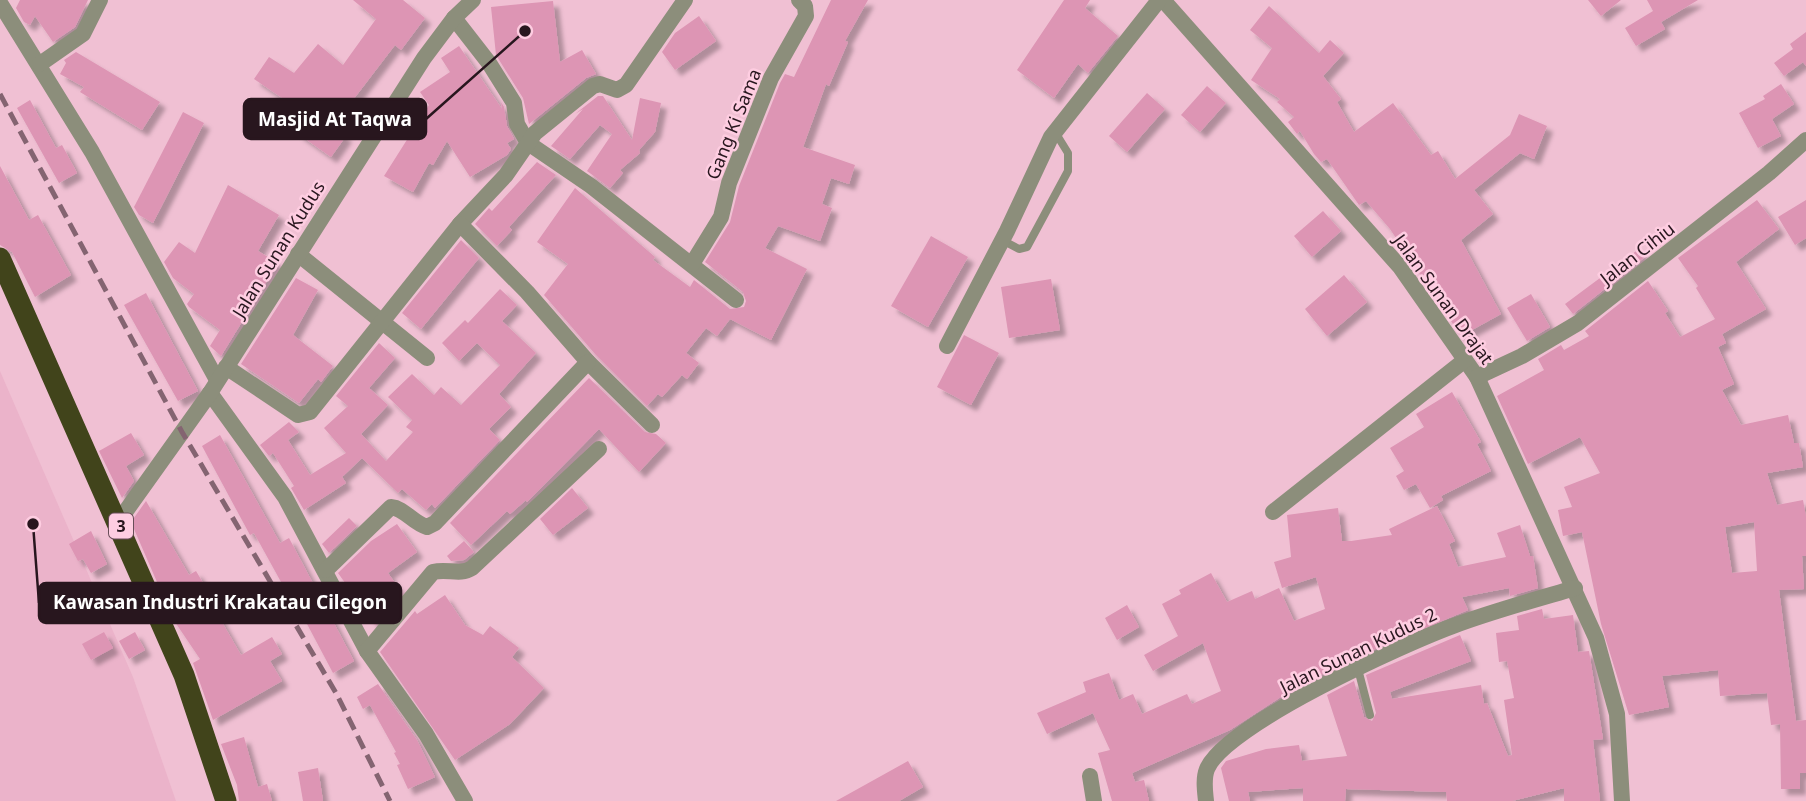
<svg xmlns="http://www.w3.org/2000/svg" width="1806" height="801" viewBox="0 0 1806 801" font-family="'Noto Sans',sans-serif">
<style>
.built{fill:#ebb3ca}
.building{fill:#dd95b4;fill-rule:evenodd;filter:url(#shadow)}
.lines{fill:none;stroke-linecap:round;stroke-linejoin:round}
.lane{stroke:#8c8e7b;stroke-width:8}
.street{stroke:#8c8e7b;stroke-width:16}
.highway{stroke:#41441b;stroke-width:21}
.rail{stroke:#846471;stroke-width:5;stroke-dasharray:14 7;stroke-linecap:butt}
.labels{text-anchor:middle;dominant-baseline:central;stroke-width:5;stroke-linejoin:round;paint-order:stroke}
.shield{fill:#fecde1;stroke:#684d58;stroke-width:2}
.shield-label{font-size:16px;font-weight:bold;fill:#28161e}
.street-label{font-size:18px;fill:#28161e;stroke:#fecde1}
.leader{fill:none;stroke:#28161e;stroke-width:2.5}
.callout-dot{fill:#28161e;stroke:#fecde1;stroke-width:2.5}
.callout{fill:#28161e;stroke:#28161e;stroke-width:2.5}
.callout-label{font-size:19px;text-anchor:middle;font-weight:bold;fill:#fff}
</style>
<defs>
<filter id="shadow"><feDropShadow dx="6" dy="6" stdDeviation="2" flood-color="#0004"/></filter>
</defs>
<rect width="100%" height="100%" fill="#f0c0d3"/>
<polygon class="built" points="0,371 133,677 176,801 0,801"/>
<g class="building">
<polygon points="20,0 88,0 75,27 53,42 35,16 30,25 24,22 16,8"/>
<polygon points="353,0 403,0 425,18 401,50 395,45 333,126 346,136 331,157 297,133 309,116 254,79 269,57 294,73 318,44 343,65 376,19"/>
<polygon points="831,0 868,0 845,41 848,42 829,86 826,84 803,147 855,165 849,184 831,178 822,204 832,208 820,241 778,226 765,248 807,269 771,340 730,319 717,336 706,328 686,353 699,363 687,379 682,375 662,397 658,394 647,406 596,355 544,295 568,264 537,242 575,188 655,257 653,260 690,287 694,280 730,309 744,307 746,301 743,292 705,262 730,222 739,186 780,83 785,74 794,77"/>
<polygon points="1064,0 1090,0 1085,8 1118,36 1088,73 1078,64 1054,98 1017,70"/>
<polygon points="1588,0 1621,0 1601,16"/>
<polygon points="1647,0 1698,0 1661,22 1665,29 1636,46 1625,28 1653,11"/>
<polygon points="553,1 560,62 582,50 596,74 586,78 529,124 523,98 496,55 491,7"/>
<polygon points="1269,6 1319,53 1330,40 1344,53 1323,76 1341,99 1337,102 1354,132 1393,103 1431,155 1438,151 1455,179 1510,135 1519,114 1547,126 1534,159 1520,153 1474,190 1493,214 1461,240 1501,314 1461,336 1390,229 1366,201 1359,205 1327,159 1321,162 1314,154 1300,131 1297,134 1288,122 1294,117 1277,102 1280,99 1251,80 1272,48 1250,30"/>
<polygon points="699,16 716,41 675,70 662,52 675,33"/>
<polygon points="1806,32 1806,66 1803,62 1784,76 1774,63 1793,49 1790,44"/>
<polygon points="459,46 502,109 501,102 504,107 507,126 514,139 507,143 511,149 507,155 470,177 447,141 433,165 429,163 413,192 384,176 429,105 420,92 450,72 441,58"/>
<polygon points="76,52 160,102 142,130 80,92 84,87 60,74 66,63 64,60"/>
<polygon points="1781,84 1794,104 1772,119 1781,136 1758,148 1739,113 1765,99 1763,96"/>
<polygon points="1207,86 1226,103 1200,132 1181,115"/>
<polygon points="1147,93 1165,109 1127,152 1109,136"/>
<polygon points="598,96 603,96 632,140 640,98 661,103 655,132 639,150 640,153 620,170 623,173 610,188 587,171 612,134 600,125 570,159 551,146 583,109 575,114"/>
<polygon points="30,100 56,148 62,145 77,173 59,183 17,108"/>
<polygon points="183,112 204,123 153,223 139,215 134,207"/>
<polygon points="537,162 556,175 509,227 512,230 497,246 475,224 489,208 492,211"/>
<polygon points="0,166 29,220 38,215 71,275 35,297 12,252 0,245"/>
<polygon points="228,185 279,215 258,251 278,263 221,356 210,346 220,330 189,307 187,304 194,294 173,278 164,262 179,242 195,253"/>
<path d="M1757 200 1779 229 1736 262 1766 309 1722 334 1726 343 1718 347 1734 384 1722 390 1741 425 1788 415 1794 443H1799L1803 467 1767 473 1777 505 1803 500 1806 517V556H1802L1804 589 1779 590 1796 721 1806 720V773H1800V789H1781L1780 724 1771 725 1767 693 1720 696 1718 670 1662 676 1669 707 1629 715 1601 624 1582 532 1563 536 1558 510 1572 507 1564 487 1600 473 1580 437 1528 464 1497 396 1544 370 1538 359 1561 345 1564 350 1589 336 1585 331 1648 281 1668 311 1665 313 1680 337 1715 319 1696 288 1698 286 1678 258ZM1754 522 1757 571 1732 573 1725 527Z"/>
<polygon points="1806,200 1806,238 1795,245 1778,217"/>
<polygon points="1323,211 1341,231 1312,257 1294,236"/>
<polygon points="931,236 968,257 928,327 891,306"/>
<polygon points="461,240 479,258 421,329 402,313"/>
<polygon points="1639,249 1645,257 1573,314 1565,304"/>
<polygon points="1344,275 1367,302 1327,336 1305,309"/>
<polygon points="296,278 318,290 293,335 333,366 321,382 318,379 299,403 241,364"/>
<polygon points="1051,279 1060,330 1009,338 1001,287"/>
<polygon points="500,289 517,305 502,321 536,353 499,394 511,407 489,429 500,440 435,508 432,504 426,510 402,489 398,493 362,458 342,477 346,483 304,510 291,488 294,486 273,453 269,456 260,445 289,422 299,432 288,440 310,475 346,453 324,428 348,406 336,396 379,343 395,358 369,388 388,405 361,434 386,461 413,432 406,427 412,420 388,397 412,374 434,395 441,387 461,405 500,365 477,343 459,361 442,343 465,320 468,323"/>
<polygon points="146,293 198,391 178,401 124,305"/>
<polygon points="1531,294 1550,327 1527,341 1507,308"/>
<polygon points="964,335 999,353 971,405 937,387"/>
<polygon points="589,378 645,432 656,434 666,443 639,472 599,429 527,502 526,500 510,514 507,511 471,545 450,523"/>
<polygon points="1452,392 1481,442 1477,444 1491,471 1441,496 1443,500 1430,508 1416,484 1404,490 1396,476 1404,471 1390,448 1424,427 1416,414"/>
<polygon points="131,433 144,455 126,466 134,481 122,498 99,451"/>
<polygon points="220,435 280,543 289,538 354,661 333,673 289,590 286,591 254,533 250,535 202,446"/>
<polygon points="572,488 588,508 553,535 540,519"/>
<polygon points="146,501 189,575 196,571 209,593 211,592 224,614 219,617 241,655 272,637 282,654 270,661 282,681 213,720 193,663 200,659 173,619 131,522"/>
<polygon points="1437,506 1455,541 1449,544 1458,567 1506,557 1497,533 1520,525 1530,556 1533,556 1538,588 1510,596 1509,588 1462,597 1468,610 1354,658 1293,689 1230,730 1132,773 1135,782 1144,780 1149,801 1112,801 1098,753 1110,750 1093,713 1047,734 1037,713 1086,692 1083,682 1109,673 1119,700 1133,694 1142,714 1187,694 1192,704 1221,691 1203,643 1153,671 1144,655 1178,636 1162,604 1181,594 1179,590 1211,573 1227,602 1252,591 1255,599 1279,588 1294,621 1325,609 1316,577 1282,588 1274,562 1291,557 1287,515 1338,508 1342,541 1351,541 1392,535 1389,529"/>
<polygon points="349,518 357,526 329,553 322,544"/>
<polygon points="397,524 417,552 388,573 402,593 375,625 338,573 371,541"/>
<polygon points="91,531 107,564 91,573 83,559 78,561 69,544"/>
<polygon points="464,541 474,552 464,560 451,561 447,556"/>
<polygon points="445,595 465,625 483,635 490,626 519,648 512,657 544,688 510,724 455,760 380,652 415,611 417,614"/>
<polygon points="1127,605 1139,627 1117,640 1105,618"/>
<polygon points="1542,609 1544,619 1573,615 1578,652 1589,651 1603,739 1593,740 1600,801 1564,801 1564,788 1512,801 1447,801 1446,792 1346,789 1345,801 1303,801 1303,788 1248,792 1250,801 1229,801 1221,768 1226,761 1266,749 1299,745 1302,761 1347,756 1327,695 1354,681 1364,717 1372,721 1376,713 1366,675 1460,635 1471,661 1390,692 1392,699 1481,685 1484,704 1487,703 1508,756 1512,755 1504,700 1514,698 1507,661 1499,662 1496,633 1519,630 1517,616"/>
<polygon points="104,632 113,648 91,660 82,644"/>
<polygon points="135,632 145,650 129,659 119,641"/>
<polygon points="378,684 417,740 435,777 408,789 397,765 400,764 394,753 396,752 370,705 363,709 357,697"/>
<polygon points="244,737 258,787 267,784 272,801 239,801 237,785 221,744"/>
<polygon points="908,761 923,787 899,801 836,801"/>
<polygon points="318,768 323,801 303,801 298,772"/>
</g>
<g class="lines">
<g class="lane">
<polyline points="1002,240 1019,249 1027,247 1068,171 1068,153 1055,132"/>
<polyline points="1358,669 1370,715"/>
</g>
<g class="street">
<polyline points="1163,0 1400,267 1477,377 1596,638 1617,714 1622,801"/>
<polyline points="0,3 92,152 217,380"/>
<polyline points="454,18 489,63 514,103 517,124 528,143 591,186 736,300"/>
<polyline points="40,64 83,34 100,0"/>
<polyline points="460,224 506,175 535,133 593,86 600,84 617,90 626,85 685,0"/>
<polyline points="298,254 427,358"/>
<polyline points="692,264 721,217 729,183 771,78 806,16 805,6 799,0"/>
<polyline points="947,346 1007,231 1051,137 1159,0"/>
<polyline points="226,367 298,415 310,412 460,224 527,292 588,362 652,425"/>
<polyline points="1477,377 1522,356 1578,323 1769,173 1806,140"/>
<polyline points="210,393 285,497 367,651 426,734 465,801"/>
<polyline points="1273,512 1465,360"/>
<polyline points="118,522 210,393 424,58 454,18 473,0"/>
<path d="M326 570 391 507C404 508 413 523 427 527L435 523 588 362"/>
<path d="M367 651 433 572C448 568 459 576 472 568L599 449"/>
<polyline points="1090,776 1094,801"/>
<path d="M1206 801C1205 791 1203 779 1207 769 1225 725 1404 644 1453 626 1493 611 1534 600 1575 588"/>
</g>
<polyline class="highway" points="0,258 184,675 226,801"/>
<polyline class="rail" points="0,94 182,432 336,693 390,801"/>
</g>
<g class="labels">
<rect class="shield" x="109" y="513.5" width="24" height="25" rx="5"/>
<g class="shield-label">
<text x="121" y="526">3</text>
</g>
<g class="street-label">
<text transform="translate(733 124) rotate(-68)">Gang Ki Sama</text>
<text transform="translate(278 249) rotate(-58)">Jalan Sunan Kudus</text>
<text transform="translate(1637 253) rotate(-38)">Jalan Cihiu</text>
<text transform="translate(1444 299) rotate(54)">Jalan Sunan Drajat</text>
<text transform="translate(1358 650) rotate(-26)">Jalan Sunan Kudus 2</text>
</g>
</g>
<path class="leader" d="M525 31L426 119M33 524L39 603"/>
<g class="callout-dot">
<circle cx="525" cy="31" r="7"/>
<circle cx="33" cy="524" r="7"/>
</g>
<g class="callout">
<rect x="244" y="99" width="182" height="40" rx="7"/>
<rect x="39" y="583" width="362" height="40" rx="7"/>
</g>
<g class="callout-label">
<text x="335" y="126">Masjid At Taqwa</text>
<text x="220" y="609">Kawasan Industri Krakatau Cilegon</text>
</g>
</svg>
